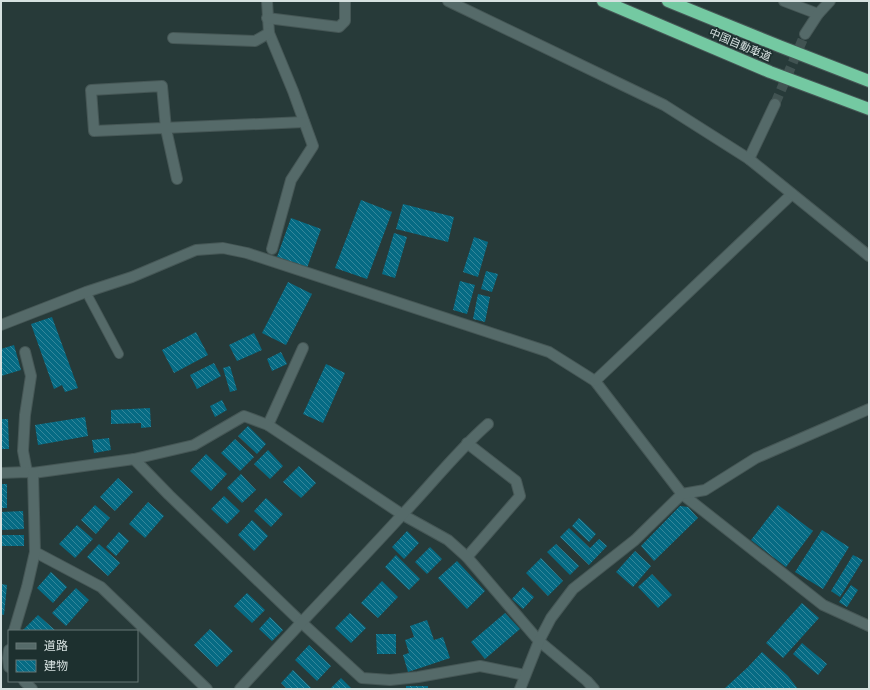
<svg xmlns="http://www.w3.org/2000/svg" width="870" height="690" viewBox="0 0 870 690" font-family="Signika,'Noto Sans JP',sans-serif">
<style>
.building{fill:url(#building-back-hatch)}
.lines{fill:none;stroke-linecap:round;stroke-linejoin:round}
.minor-tunnel{stroke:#415352;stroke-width:10;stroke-dasharray:10 5;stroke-linecap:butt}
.service-casing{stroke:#465756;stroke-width:10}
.minor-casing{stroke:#465756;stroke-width:12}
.tertiary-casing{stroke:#465756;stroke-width:12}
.motorway-casing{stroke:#465756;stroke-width:14}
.service{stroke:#556a69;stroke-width:8}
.minor{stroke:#556a69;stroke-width:10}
.tertiary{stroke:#556a69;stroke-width:10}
.motorway{stroke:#74c9a2;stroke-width:12}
.labels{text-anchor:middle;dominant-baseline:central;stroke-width:3.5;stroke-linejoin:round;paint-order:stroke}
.street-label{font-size:11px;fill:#d6e1e0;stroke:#1d302f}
</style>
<defs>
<pattern id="building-back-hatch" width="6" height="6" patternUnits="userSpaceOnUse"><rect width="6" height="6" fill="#066b84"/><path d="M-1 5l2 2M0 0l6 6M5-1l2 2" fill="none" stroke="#35879b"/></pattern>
</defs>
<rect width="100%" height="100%" fill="#273a39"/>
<g class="building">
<polygon points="361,200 392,212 367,279 335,268"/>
<polygon points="403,204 454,217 448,242 396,229"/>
<polygon points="291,218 321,229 307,268 277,257"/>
<polygon points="394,233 407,237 395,278 382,274"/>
<polygon points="474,237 488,242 478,277 463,272"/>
<polygon points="486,271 498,274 492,292 481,289"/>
<polygon points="460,281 475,285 467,314 453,310"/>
<polygon points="288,282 312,294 286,345 262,333"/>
<polygon points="478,294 490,297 485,322 473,319"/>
<polygon points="52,317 78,388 65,392 62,385 54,389 31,324"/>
<polygon points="196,332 208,355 174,373 162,350"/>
<polygon points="254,333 262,350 237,361 229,345"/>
<polygon points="14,345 21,370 1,376 1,349"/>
<polygon points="281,352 287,364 272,371 267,359"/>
<polygon points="214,363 221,376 197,389 190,375"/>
<polygon points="326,364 345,373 323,423 303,414"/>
<polygon points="230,366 237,390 230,392 223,368"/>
<polygon points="222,400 227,410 215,417 210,406"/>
<polygon points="150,408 151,427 141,428 141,423 111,424 111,410"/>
<polygon points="85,417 88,436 38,445 35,425"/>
<polygon points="1,419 8,419 9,449 1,449"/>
<polygon points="248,426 266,444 257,454 238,436"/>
<polygon points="109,438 111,450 94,453 92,440"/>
<polygon points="235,439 254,457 240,471 221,453"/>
<polygon points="268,450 283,466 270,479 254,464"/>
<polygon points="206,454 227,474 211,491 190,471"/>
<polygon points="299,466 316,483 301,498 283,482"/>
<polygon points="241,474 256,490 242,503 227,488"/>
<polygon points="118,478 133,492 115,511 100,497"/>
<rect x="1" y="484" width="6" height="24"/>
<polygon points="224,496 240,511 227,524 211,509"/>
<polygon points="266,498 283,514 271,527 254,511"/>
<polygon points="148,502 164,516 145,538 129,524"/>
<polygon points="95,505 110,518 96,534 81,520"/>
<polygon points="778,505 813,531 786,567 751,540"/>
<polygon points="680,506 688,507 698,518 654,561 641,546"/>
<polygon points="23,511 24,529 1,530 1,512"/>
<polygon points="579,518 596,534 589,542 572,526"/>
<polygon points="252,520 268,536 254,551 238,535"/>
<polygon points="77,525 93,539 75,558 59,544"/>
<polygon points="569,528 590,548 599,539 607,546 589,565 560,537"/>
<polygon points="822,530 849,547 823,589 795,572"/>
<polygon points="407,531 419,543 404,559 392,547"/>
<polygon points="119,532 129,541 116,556 106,547"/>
<rect x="2" y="535" width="22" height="11"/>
<polygon points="99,544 120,563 108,576 87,557"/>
<polygon points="556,544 579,566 570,575 547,552"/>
<polygon points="430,547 442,559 427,574 415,562"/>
<polygon points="635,551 651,566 633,587 616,572"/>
<polygon points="396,555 420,579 409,590 385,567"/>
<polygon points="853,555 863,560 840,597 831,591"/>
<polygon points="541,558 563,581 548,596 526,573"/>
<polygon points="457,561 485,591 467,609 438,578"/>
<polygon points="51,572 67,587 53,603 37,588"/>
<polygon points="652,574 672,595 658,608 638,587"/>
<polygon points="382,581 398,597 378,618 361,603"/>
<polygon points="1,584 7,585 4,615 1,614"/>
<polygon points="851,585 858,590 847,607 839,602"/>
<polygon points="523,587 534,597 523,609 512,599"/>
<polygon points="76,588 89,600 66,626 52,613"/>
<polygon points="247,593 265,610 252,623 234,606"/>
<polygon points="802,603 819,618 783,658 766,643"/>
<polygon points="350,613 366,628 351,643 335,628"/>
<polygon points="505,613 520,629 485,659 471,642"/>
<polygon points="38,615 56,631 24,631 23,630"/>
<polygon points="270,617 283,630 272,641 259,629"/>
<polygon points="427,620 434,640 443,637 450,658 408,672 403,655 409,653 405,640 414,637 410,626"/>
<polygon points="210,629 233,651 217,667 194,645"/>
<polygon points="376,634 396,634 396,654 377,654"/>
<polygon points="802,643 827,664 818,675 793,654"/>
<polygon points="309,645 331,666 317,681 295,660"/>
<polygon points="762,652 788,676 798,689 724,689 748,667"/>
<polygon points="293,670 312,689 287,689 281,683"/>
<polygon points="341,678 352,689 330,689"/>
<rect x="406" y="686" width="22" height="3"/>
</g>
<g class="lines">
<polyline class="minor-tunnel" points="775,104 805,34"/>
<g class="service-casing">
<polyline id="service" points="86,292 119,354"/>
</g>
<g class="minor-casing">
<g id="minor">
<polyline points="267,1 269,33 293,91 313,146 291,180 272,249"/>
<polyline points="784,1 818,14"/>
<polyline points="267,18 339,27 345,21 345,1"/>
<polyline points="805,34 818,14 830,1"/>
<polyline points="173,38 255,41 269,33"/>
<polyline points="749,159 775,104"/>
<polyline points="177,179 166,129 162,86 91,90 94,131 304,122"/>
<polyline points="1,325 86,292 132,277 196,250 223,248 247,253 549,352 595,381 682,494 823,605 869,626"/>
<polyline points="25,352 31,376 25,415 23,451 27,472"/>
<polyline points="595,381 792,194"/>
<polyline points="268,425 303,348"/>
<polyline points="467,443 516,481 520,496 467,557"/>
<polyline points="134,459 169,495 301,622 362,678 390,680 418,677 480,666 525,675"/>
<polyline points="1,473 27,472 33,473 134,459 194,445 244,416 268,425 403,515 448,540 467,557 539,641 587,681 594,689"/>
<polyline points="35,552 101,587 207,689"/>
<polyline points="14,631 27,587 35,552 33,473"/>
<polyline points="9,650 8,658 9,667"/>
<polyline points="24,681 32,689"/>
<path d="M240 689C293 630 348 574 402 515 431 485 456 452 488 424"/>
<polyline points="520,689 539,641 551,618 573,589 635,540 682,494 705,490 756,458 869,409"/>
</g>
</g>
<g class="tertiary-casing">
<polyline id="tertiary" points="448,1 664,105 749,159 869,256"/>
</g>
<g class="motorway-casing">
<g id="motorway">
<polyline points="603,1 770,72 869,109"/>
<polyline points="668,1 779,46 869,81"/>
</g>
</g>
<use href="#service" class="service"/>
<use href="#minor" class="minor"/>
<use href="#tertiary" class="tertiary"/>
<use href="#motorway" class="motorway"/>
</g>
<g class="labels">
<g class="street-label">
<text transform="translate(740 45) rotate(23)">中国自動車道</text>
</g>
</g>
<rect width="870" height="690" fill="none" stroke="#d6e1e0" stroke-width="4"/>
<rect x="8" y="630" width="130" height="52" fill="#1d302f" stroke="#677776"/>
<rect x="16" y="643" width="20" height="6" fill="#556a69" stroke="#677776"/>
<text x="44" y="650" font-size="12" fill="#d6e1e0">道路</text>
<rect x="16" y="660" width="20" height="12" fill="url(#building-back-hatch)" stroke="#677776"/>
<text x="44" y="670" font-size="12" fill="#d6e1e0">建物</text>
</svg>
